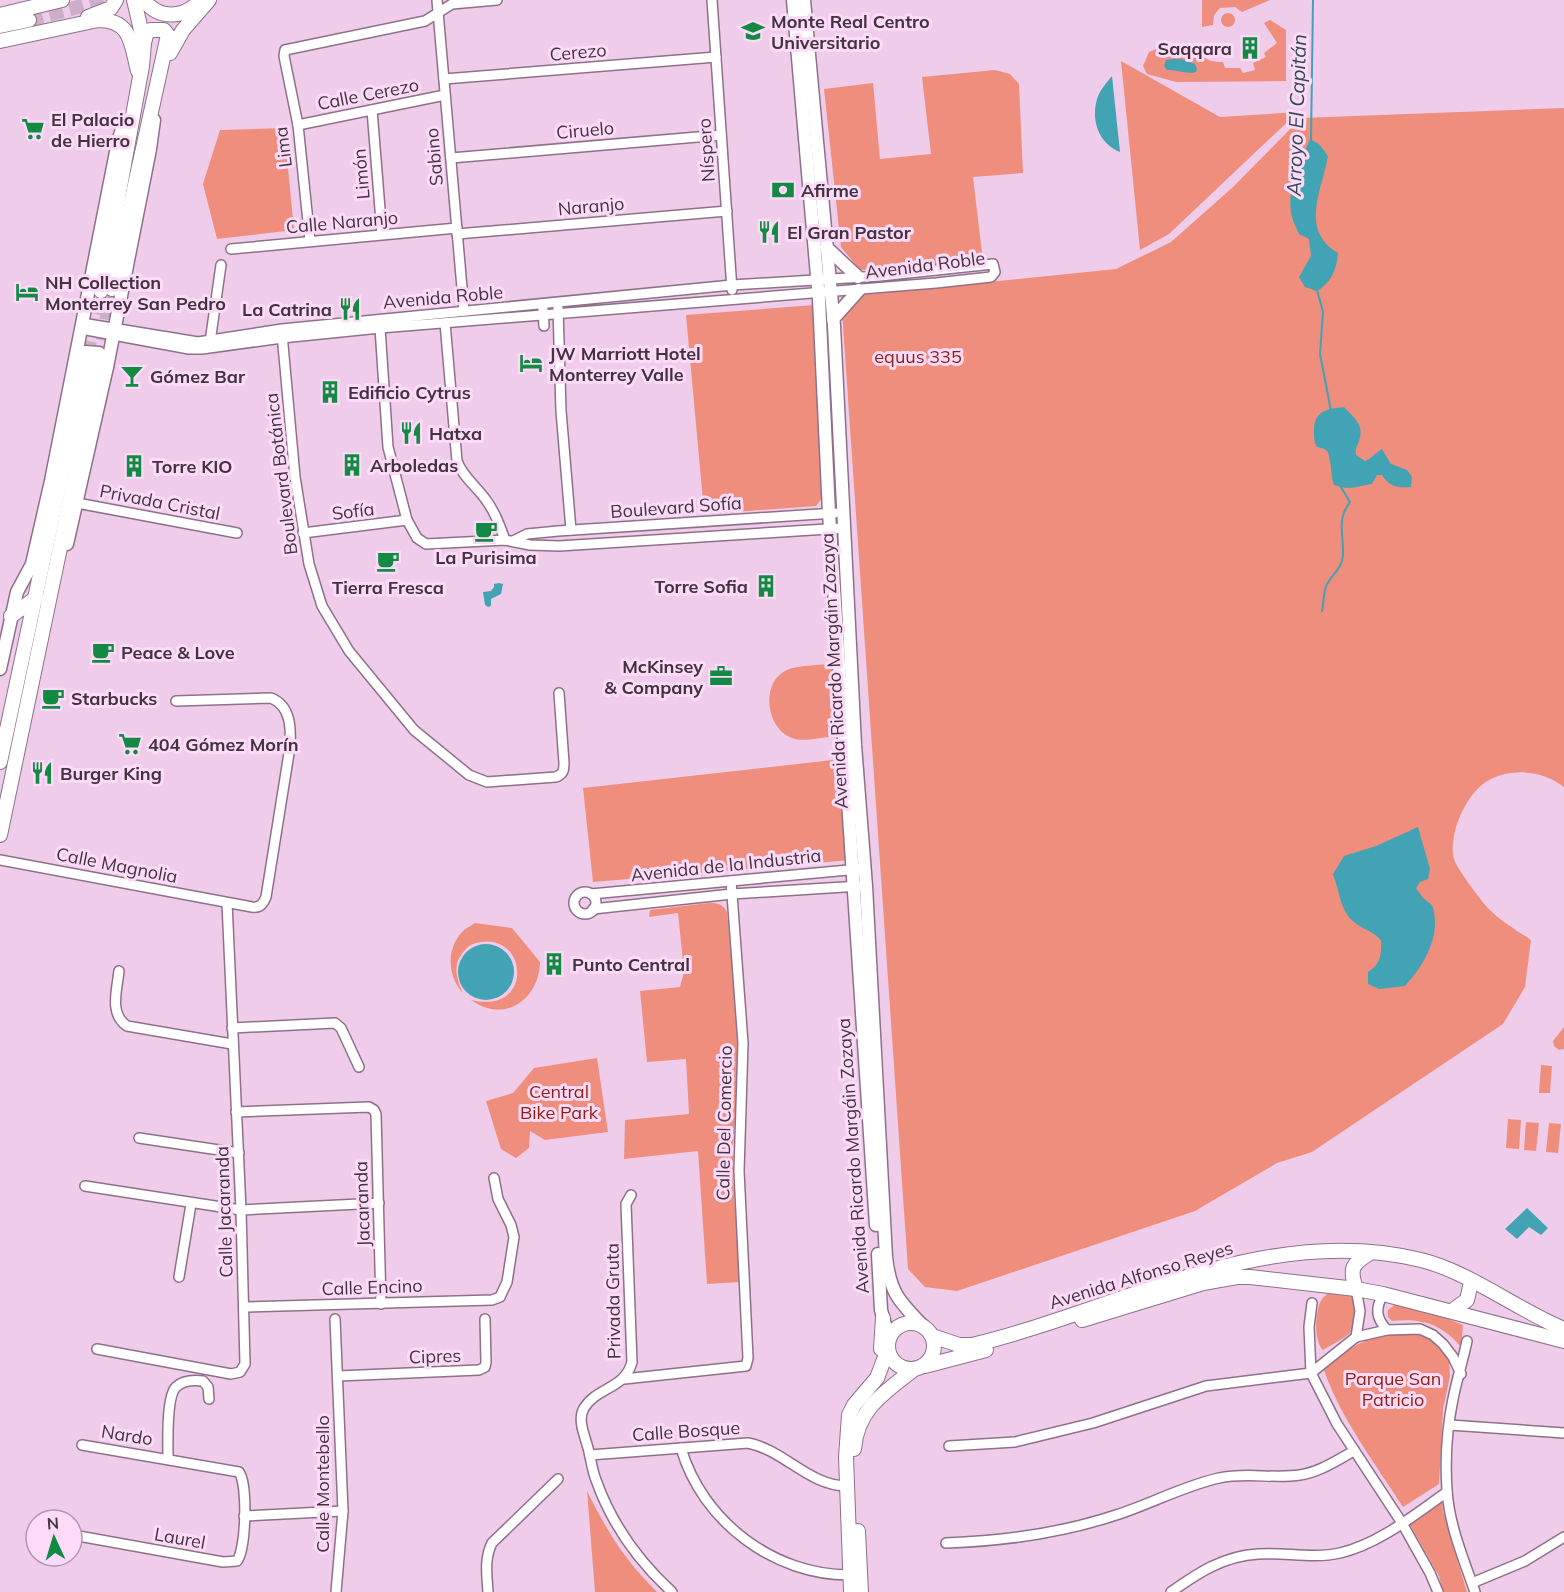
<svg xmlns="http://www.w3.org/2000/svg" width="1564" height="1592" viewBox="0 0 1564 1592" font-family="Mulish,sans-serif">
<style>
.green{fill:#ef8e7d}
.water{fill:#41a3b4}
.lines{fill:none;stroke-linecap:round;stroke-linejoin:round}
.stream{stroke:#41a3b4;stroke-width:2}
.secondary-tunnel{stroke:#ccaec8;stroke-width:14;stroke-dasharray:14 7;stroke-linecap:butt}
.minor-casing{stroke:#8f708b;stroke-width:12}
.tertiary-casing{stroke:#8f708b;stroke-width:15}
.secondary-casing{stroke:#8f708b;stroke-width:16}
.minor{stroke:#fff;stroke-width:9}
.tertiary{stroke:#fff;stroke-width:12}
.secondary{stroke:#fff;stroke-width:14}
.labels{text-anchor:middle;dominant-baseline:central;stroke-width:6;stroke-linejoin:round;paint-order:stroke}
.poi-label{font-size:18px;font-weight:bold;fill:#41343f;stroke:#fddaf8;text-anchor:start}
.street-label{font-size:18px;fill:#41343f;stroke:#fddaf8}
.park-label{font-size:18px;fill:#8d1e10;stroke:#fddaf8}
.water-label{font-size:20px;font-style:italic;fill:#2d4c51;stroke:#fddaf8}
</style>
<rect width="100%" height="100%" fill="#efcdea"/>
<g class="green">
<polygon points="1202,0 1270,0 1242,12 1235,7 1220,8 1214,15 1213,25 1202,27"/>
<circle cx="1228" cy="20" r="7"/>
<path d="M1270 20 1286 30V81L1176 82 1147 74 1143 66 1149 52C1165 45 1181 41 1197 52 1208 60 1209 62 1223 62L1225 68H1240L1243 73 1255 70 1253 63 1266 57 1264 53 1277 43 1264 23Z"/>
<polygon points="1121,61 1220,117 1298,112 1169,234 1140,250"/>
<polygon points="995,70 1010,74 1019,84 1023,173 973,177 983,261 860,270 841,247 824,89 873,83 880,159 931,154 922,77"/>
<path d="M1564 108V787C1542 769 1506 767 1483 784 1470 794 1459 815 1455 831 1453 841 1451 853 1455 862 1461 873 1482 903 1491 911 1502 922 1518 931 1531 940L1525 987 1503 1024 1312 1152 1277 1163 1195 1211 957 1291 925 1287 908 1269 841 297 1116 269 1171 242 1233 187 1301 118Z"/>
<polygon points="284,128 294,230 217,239 203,184 220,130"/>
<polygon points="814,305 827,492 816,506 722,513 709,508 703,501 686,315"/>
<path d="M838 663 841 735C829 736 806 742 795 739 766 732 759 682 787 670 797 665 826 665 838 663Z"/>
<polygon points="842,759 851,860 593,882 583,788"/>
<path d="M709 903C718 903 723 904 727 912L736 1009 738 1076 733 1146V1179L740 1282 707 1284 698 1151 624 1159 625 1120 689 1114 686 1059 647 1062 640 991 680 987 684 972 678 913 649 917 650 910Z"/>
<path d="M475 923 512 928 540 962C539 1000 504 1024 471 1000 534 1015 528 934 481 942 474 943 469 945 465 950 452 964 456 977 463 993 447 976 446 948 463 931 466 928 471 926 475 923Z"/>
<polygon points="1564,1027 1564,1049 1559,1050 1554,1046 1553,1041"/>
<polygon points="597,1058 608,1132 545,1140 530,1131 529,1148 516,1158 501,1149 486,1101 513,1093 534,1068"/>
<polygon points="1541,1065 1552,1066 1550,1093 1539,1093"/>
<polygon points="1508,1119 1521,1120 1519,1149 1506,1148"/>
<polygon points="1526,1122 1539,1123 1536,1151 1524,1150"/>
<polygon points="1549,1123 1561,1124 1558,1153 1546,1152"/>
<path d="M1329 1292 1352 1295C1360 1333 1354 1332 1323 1350 1314 1341 1315 1315 1320 1303 1321 1299 1326 1295 1329 1292Z"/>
<path d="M1397 1303 1438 1315 1463 1325 1461 1347C1442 1324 1421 1318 1392 1321L1388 1317V1310Z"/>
<path d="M1409 1333 1428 1337 1442 1347 1449 1361 1450 1376 1443 1409 1439 1484 1403 1507C1375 1463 1341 1419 1324 1370 1356 1342 1366 1336 1409 1333Z"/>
<path d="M587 1491C608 1533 624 1559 657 1592H595Z"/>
<polygon points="1442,1501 1443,1511 1467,1592 1443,1592 1439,1576 1409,1523"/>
</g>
<g class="water">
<path d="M1173 59H1181L1195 64 1197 69 1196 72C1187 75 1178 69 1167 70L1164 66 1166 60Z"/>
<path d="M1112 76 1120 152C1098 143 1090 119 1098 96 1101 89 1107 82 1112 76Z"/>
<path d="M1310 139 1319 144 1328 156C1322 190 1299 230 1338 253 1337 269 1331 283 1317 291L1305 287 1299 277 1311 256 1309 239 1299 234C1296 227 1292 220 1291 212 1287 187 1301 162 1310 139Z"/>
<path d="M1344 407C1354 418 1365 425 1359 441 1357 447 1355 449 1356 455L1365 461C1372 458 1375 453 1382 449L1391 464 1407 470 1412 477 1411 487C1398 488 1389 487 1382 475H1377L1372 484C1356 486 1351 491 1334 485 1331 478 1331 453 1326 450 1323 448 1319 448 1316 446 1314 441 1314 437 1314 431 1314 411 1326 409 1344 407Z"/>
<polygon points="499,583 503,584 501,594 491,599 491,606 488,607 485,605 483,592 491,591 494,587 494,584"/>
<path d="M1418 827 1430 869 1428 879 1420 882 1416 888 1423 898 1432 905C1442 935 1425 964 1405 986L1379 989 1368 984V972C1380 965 1382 954 1381 940 1373 931 1362 929 1354 922 1340 911 1339 889 1333 874L1344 856 1376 846Z"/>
<circle cx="486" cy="972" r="28"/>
<polygon points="1527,1208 1548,1228 1541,1235 1529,1227 1517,1239 1505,1229"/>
</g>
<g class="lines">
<g class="stream">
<polyline points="1311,140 1313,0"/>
<polyline points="1317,290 1323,312 1320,354 1331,411"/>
<path d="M1322 611C1324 603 1323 591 1327 584 1333 573 1342 569 1343 555 1344 535 1336 520 1350 502L1339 484"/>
</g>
<g class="secondary-tunnel">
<polyline points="29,20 105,0"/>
<polyline points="87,355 101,291"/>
<polyline points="99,361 112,289"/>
</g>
<g class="minor-casing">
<g id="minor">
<polyline points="437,0 464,311"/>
<polyline points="712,0 732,290"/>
<polyline points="444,79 716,57"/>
<polyline points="372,110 382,234"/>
<polyline points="298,125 445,95"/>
<polyline points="451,158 721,135"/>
<polyline points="457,234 727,211"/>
<polyline points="310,241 298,125 284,56 285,50 425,21 452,4 497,0"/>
<polyline points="231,249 457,228"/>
<polyline points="558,308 561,411 571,530"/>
<polyline points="543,309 544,326"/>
<path d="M445 323 457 461C462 476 477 487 486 500 495 512 500 526 505 540"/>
<polyline points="380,328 388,447 407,520 417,538 426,544 505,540 530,545 559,546 843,528"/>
<polyline points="81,329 189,349 202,349 282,338 380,328 936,283 991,277 995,272 993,264 880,276 732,285 282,329 198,342 82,323"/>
<path d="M282 334 295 477 309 564 322 606 349 651 414 730 469 775 487 782 556 777C563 774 564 771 564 763L559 693"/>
<polyline points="210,342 221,265"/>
<polyline points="77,503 237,533"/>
<polyline points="303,533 407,520"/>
<polyline points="513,541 527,534 558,531 835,513"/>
<path d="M0 860 252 907C260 908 263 904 266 897L290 747C291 728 291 706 271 698L176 701"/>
<circle cx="585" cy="903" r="11"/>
<polyline points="591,894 859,869"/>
<polyline points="593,909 732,894 860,886"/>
<path d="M119 971C117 990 109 1014 127 1026L232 1044"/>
<polyline points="232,1028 335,1023 341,1028 359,1067"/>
<polyline points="236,1112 369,1107 374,1110 376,1114 381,1304"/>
<polyline points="139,1138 239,1153"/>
<polyline points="85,1186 241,1210 379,1203"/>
<path d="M631 1195 626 1204 632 1362C625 1389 597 1387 584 1408 577 1420 585 1436 588 1448 591 1459 592 1470 596 1480 612 1525 637 1560 672 1592"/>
<polyline points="179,1277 191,1204"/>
<polyline points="1356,1289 1360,1311 1356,1337"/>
<path d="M1383 1294C1375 1309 1376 1318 1387 1330"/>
<polyline points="1312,1303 1309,1327 1311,1373 1337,1424 1402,1523 1430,1573 1438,1592"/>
<polyline points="245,1307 492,1300 500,1297 507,1282 514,1237 511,1225 498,1199 494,1178"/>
<polyline points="335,1319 343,1511 336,1592"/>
<path d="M1467 1341C1463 1360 1457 1379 1453 1399 1447 1428 1445 1461 1447 1490 1449 1525 1464 1560 1475 1592"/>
<polyline points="97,1349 231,1374 240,1372 245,1364 241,1210 227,903"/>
<polyline points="338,1376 479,1370 485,1367 486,1362 485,1319"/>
<polyline points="624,1379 746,1366 748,1358 739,1171 743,1043 731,881"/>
<polyline points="1450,1425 1564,1433"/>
<polyline points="949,1446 1015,1442 1093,1423 1206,1386 1311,1373 1356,1337 1387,1330 1420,1329 1433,1335 1443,1344 1453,1357 1461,1374"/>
<path d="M681 1448C702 1521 774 1576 851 1575"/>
<path d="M590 1455 748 1443C784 1450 809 1486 847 1486"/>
<path d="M168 1459C168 1444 166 1397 176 1387 183 1380 194 1380 203 1381L208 1387 209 1399"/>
<polyline points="244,1516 343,1511"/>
<path d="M73 1535 223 1562 237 1561C246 1549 248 1485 239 1472L82 1445"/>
<path d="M946 1543C1003 1541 1062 1533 1116 1515 1151 1504 1183 1486 1219 1478 1246 1472 1273 1479 1300 1475 1320 1472 1337 1460 1354 1451"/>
<polyline points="1472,1583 1525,1561 1564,1537"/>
<path d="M488 1592C487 1575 484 1559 492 1543L558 1479"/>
<path d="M1171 1592C1198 1573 1223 1556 1258 1554 1284 1552 1313 1559 1340 1553 1379 1544 1414 1515 1447 1492"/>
</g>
</g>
<g class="tertiary-casing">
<g id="tertiary">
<polyline points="793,0 819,299 829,513 876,1225"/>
<path d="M804 0 834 326 855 745 866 886 886 1257C890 1294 900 1302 925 1328"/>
<polyline points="826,247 858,277"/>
<polyline points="833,319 859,290"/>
<polyline points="79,356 85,352 99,353 107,367"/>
<polyline points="67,544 107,367 150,149 154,120"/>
<path d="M0 669 17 592 32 564 51 481 116 152C119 139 121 123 133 116"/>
<polyline points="878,1254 881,1310 889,1339"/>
</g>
</g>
<g class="secondary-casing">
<g id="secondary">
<path d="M144 0C159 20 183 18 199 2"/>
<polyline points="0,15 62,0"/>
<polyline points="88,17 111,8 116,0"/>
<polyline points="0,26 29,20"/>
<path d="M0 41 98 20C132 20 131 44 138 71"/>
<polyline points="170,53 183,30 209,0"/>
<polyline points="112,289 168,35 164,30 150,30 146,35 144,43"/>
<polyline points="101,291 142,66 144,43 134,0"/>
<polyline points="11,616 36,598"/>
<polyline points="0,762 87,355"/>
<polyline points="0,835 99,361"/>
<path d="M1356 1289C1349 1268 1352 1264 1370 1253"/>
<polyline points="1452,1311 1467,1300 1471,1282"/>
<polyline points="1082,1320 1203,1283 1237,1277 1250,1277 1356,1289 1383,1294 1564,1341"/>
<circle cx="911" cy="1346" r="23"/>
<path d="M932 1336 959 1345H972C1120 1310 1264 1222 1421 1260 1470 1272 1517 1310 1564 1329"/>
<polyline points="881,1349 883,1318"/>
<polyline points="925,1366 986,1350"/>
<path d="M854 1449C857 1409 884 1393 913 1370"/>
<polyline points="858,1531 861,1592"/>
<polyline points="851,1592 846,1457 849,1415 854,1405 877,1378 888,1349"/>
</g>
</g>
<use href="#minor" class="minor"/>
<use href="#tertiary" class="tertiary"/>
<use href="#secondary" class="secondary"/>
</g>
<defs>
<g id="university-bare" transform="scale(1.8)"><path d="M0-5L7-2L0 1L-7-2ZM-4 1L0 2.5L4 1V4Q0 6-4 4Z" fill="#138a44" stroke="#fddaf8" stroke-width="2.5" paint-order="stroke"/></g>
<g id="building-bare" transform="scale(1.8)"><path d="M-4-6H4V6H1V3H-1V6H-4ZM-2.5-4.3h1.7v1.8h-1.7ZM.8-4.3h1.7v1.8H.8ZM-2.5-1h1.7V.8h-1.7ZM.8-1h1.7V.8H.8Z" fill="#138a44" stroke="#fddaf8" stroke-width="2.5" paint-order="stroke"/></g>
<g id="supermarket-bare" transform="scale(1.8)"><path d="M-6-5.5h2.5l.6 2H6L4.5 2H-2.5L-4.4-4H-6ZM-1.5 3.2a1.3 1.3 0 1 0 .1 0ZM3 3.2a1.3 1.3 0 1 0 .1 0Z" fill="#138a44" stroke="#fddaf8" stroke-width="2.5" paint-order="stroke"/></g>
<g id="bank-bare" transform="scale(1.8)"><path d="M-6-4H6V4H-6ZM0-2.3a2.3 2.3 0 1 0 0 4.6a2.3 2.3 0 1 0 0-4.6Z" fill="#138a44" stroke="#fddaf8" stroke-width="2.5" paint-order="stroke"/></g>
<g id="restaurant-bare" transform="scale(1.8)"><path d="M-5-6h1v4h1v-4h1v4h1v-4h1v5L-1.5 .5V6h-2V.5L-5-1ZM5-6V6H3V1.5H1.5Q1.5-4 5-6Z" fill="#138a44" stroke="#fddaf8" stroke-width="2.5" paint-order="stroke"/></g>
<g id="hotel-bare" transform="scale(1.8)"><path d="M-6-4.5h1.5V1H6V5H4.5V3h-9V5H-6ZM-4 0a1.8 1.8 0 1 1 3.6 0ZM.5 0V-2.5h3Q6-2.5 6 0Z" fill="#138a44" stroke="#fddaf8" stroke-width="2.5" paint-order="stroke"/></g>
<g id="bar-bare" transform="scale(1.8)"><path d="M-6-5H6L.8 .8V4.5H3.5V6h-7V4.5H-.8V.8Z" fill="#138a44" stroke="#fddaf8" stroke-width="2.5" paint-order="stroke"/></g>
<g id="cafe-bare" transform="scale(1.8)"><path d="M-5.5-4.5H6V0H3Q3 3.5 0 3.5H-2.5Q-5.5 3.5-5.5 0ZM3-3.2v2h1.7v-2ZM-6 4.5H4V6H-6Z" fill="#138a44" stroke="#fddaf8" stroke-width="2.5" paint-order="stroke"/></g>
<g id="office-bare" transform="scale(1.8)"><path d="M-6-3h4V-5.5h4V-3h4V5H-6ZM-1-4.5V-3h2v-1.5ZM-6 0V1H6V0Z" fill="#138a44" stroke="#fddaf8" stroke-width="2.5" paint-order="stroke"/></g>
</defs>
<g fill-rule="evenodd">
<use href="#university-bare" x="753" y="31"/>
<use href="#building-bare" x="1250" y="48"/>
<use href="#supermarket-bare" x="33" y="129"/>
<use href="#bank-bare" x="783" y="190"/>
<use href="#restaurant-bare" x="769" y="232"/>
<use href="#hotel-bare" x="27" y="292"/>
<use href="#restaurant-bare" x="350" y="309"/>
<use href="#hotel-bare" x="531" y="363"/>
<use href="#bar-bare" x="132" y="376"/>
<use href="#building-bare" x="330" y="392"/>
<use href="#restaurant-bare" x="411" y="433"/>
<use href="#building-bare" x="352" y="465"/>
<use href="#building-bare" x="134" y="466"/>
<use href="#cafe-bare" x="486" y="531"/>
<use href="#cafe-bare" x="388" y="561"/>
<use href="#building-bare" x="766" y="586"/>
<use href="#cafe-bare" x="103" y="652"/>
<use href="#office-bare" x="721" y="676"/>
<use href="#cafe-bare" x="53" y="698"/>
<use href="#supermarket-bare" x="130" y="744"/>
<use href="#restaurant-bare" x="42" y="773"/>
<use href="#building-bare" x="554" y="964"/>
</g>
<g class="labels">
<g class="poi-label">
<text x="771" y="21">Monte Real Centro<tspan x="771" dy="21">Universitario</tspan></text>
<text x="1232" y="48" text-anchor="end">Saqqara</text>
<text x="51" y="119">El Palacio<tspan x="51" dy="21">de Hierro</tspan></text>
<text x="801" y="190">Afirme</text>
<text x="787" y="232">El Gran Pastor</text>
<text x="45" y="282">NH Collection<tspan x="45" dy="21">Monterrey San Pedro</tspan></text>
<text x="332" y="309" text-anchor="end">La Catrina</text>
<text x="549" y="353">JW Marriott Hotel<tspan x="549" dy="21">Monterrey Valle</tspan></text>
<text x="150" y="376">Gómez Bar</text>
<text x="348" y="392">Edificio Cytrus</text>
<text x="429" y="433">Hatxa</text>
<text x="370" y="465">Arboledas</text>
<text x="152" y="466">Torre KIO</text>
<text x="486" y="557" text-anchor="middle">La Purisima</text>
<text x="748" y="586" text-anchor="end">Torre Sofia</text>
<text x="388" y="587" text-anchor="middle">Tierra Fresca</text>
<text x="121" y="652">Peace &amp; Love</text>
<text x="703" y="666" text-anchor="end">McKinsey<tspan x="703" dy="21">&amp; Company</tspan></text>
<text x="71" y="698">Starbucks</text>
<text x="148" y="744">404 Gómez Morín</text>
<text x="60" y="773">Burger King</text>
<text x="572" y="964">Punto Central</text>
</g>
<g class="street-label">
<text transform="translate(578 52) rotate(-5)">Cerezo</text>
<text transform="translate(368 94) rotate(-11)">Calle Cerezo</text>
<text transform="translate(585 130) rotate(-5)">Ciruelo</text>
<text transform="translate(283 147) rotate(-97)">Lima</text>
<text transform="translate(706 150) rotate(-94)">Níspero</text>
<text transform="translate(434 157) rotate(-95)">Sabino</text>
<text transform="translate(361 174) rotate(-95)">Limón</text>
<text transform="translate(591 206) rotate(-5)">Naranjo</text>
<text transform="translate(342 222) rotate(-5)">Calle Naranjo</text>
<text transform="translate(925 265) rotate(-7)">Avenida Roble</text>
<text transform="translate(443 297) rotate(-5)">Avenida Roble</text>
<text transform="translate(281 474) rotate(-97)">Boulevard Botánica</text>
<text transform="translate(160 502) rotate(11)">Privada Cristal</text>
<text transform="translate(676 507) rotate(-4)">Boulevard Sofía</text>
<text transform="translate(353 511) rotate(-7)">Sofía</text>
<text transform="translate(834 671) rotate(-93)">Avenida Ricardo Margáin Zozaya</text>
<text transform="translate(117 865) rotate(11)">Calle Magnolia</text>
<text transform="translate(726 865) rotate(-6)">Avenida de la Industria</text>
<text transform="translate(724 1123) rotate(-89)">Calle Del Comercio</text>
<text transform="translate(853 1156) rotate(-94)">Avenida Ricardo Margáin Zozaya</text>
<text transform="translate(362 1204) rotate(-92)">Jacaranda</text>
<text transform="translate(224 1212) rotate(-92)">Calle Jacaranda</text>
<text transform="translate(1141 1275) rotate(-17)">Avenida Alfonso Reyes</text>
<text transform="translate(372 1287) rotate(-2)">Calle Encino</text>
<text transform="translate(613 1301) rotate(-91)">Privada Gruta</text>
<text transform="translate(435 1356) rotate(-2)">Cipres</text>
<text transform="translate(686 1431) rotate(-4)">Calle Bosque</text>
<text transform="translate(127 1435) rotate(9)">Nardo</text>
<text transform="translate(322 1484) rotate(-90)">Calle Montebello</text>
<text transform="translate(180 1538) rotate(10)">Laurel</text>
</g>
<g class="park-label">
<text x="918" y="356">equus 335</text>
<text x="559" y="1091">Central<tspan x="559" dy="21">Bike Park</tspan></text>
<text x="1393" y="1378">Parque San<tspan x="1393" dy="21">Patricio</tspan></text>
</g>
<g class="water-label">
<text transform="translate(1296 115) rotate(-88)">Arroyo El Capitán</text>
</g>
</g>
<g transform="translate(54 1538) rotate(356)"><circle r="28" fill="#fddaf8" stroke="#b298ae" stroke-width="1.5"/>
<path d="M0-4.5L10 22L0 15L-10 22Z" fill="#138a44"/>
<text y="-9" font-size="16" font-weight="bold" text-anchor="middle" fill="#41343f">N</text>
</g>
</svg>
